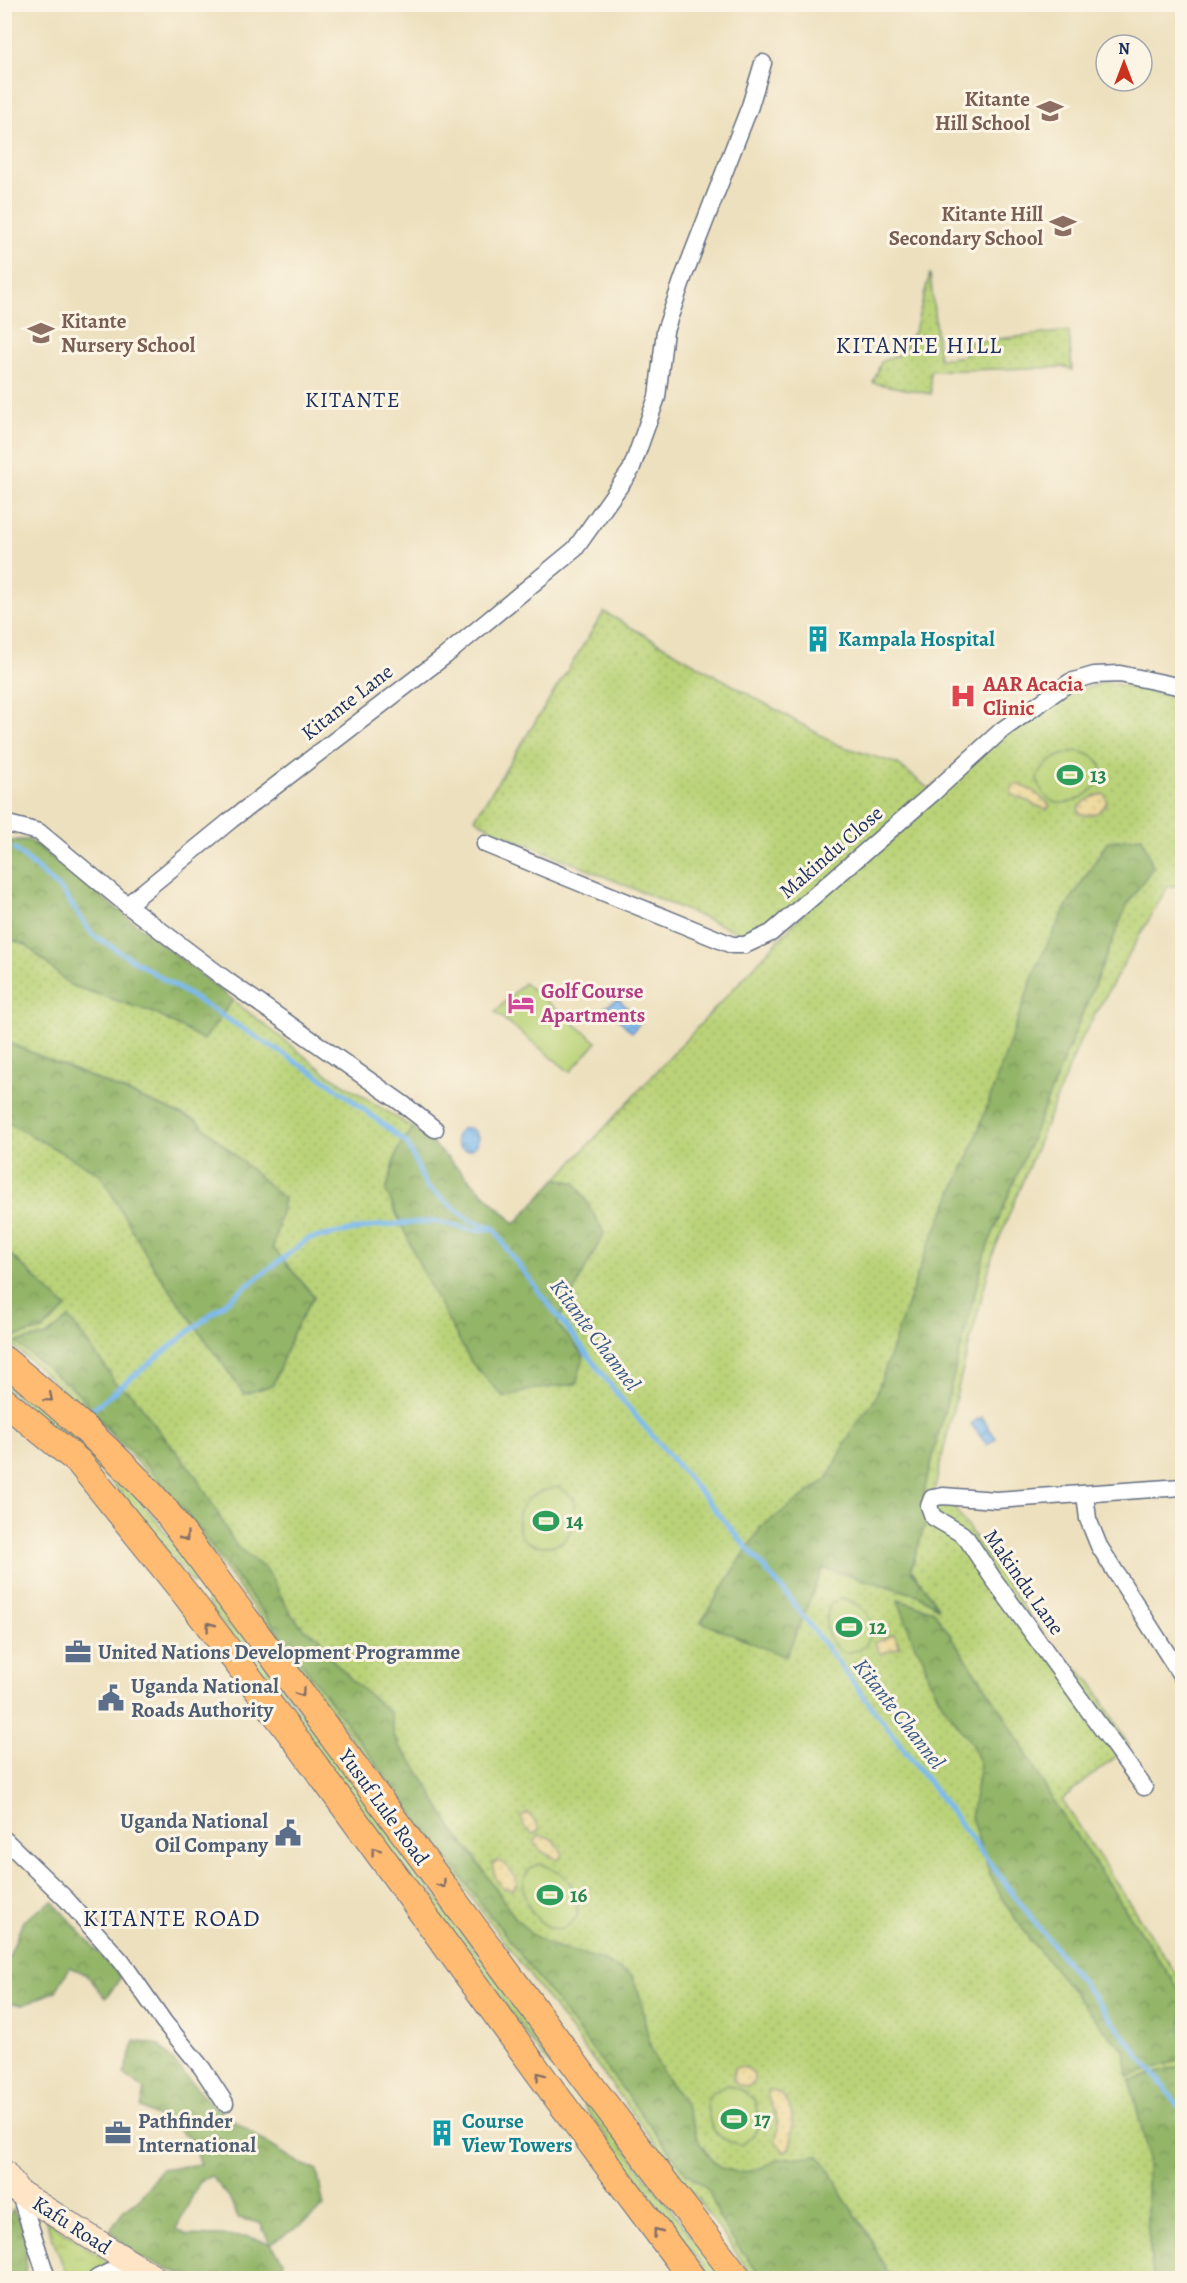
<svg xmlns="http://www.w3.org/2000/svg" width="1187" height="2283" viewBox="0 0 1187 2283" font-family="Alegreya,serif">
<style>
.grass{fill:url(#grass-dots);stroke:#6a816b;stroke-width:1.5}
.forest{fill:url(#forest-crowns);stroke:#577263;stroke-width:1.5;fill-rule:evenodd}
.sand{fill:url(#sand-dots);stroke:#84847e;stroke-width:1.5}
.park{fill:url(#park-tufts);stroke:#6a816b;stroke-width:1.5}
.pitch{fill:#bad378;stroke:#6a816b;stroke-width:1.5}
.water{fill:url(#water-waves);stroke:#4c74a6;stroke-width:1.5}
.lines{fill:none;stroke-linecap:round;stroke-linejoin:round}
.stream{stroke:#7cbaef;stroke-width:5}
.minor-casing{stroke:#646d80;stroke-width:19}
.secondary-casing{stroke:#646d80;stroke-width:26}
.primary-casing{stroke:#646d80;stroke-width:29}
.minor{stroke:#fff;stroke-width:16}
.secondary{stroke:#ffe4c6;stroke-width:24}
.primary{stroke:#ffbb71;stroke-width:27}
.oneway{stroke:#826e67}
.labels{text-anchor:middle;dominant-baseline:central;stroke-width:6;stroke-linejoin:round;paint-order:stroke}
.education-label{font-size:21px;font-weight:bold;fill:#785e54;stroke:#fcf5e5;text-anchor:end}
.culture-label{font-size:21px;font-weight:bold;fill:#0d838f;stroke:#fcf5e5;text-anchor:start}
.health-label{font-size:21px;font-weight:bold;fill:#be3a42;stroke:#fcf5e5;text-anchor:start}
.street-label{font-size:21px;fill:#1b2f5e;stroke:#fcf5e5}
.leisure-label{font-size:21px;font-weight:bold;fill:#27864d;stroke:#fcf5e5;text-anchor:start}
.hotel-label{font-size:21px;font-weight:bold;fill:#b23c85;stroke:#fcf5e5;text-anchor:start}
.service-label{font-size:21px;font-weight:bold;fill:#4e5e75;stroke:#fcf5e5;text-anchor:start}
.neighbourhood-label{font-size:22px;letter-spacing:1.5px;fill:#1b2f5e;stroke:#fcf5e5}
.water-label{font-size:22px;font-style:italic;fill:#38598a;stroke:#fcf5e5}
.quarter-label{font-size:24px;letter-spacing:1.5px;fill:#1b2f5e;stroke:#fcf5e5}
</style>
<defs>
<pattern id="grass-dots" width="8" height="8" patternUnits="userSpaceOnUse" patternTransform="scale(1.5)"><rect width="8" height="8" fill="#bad378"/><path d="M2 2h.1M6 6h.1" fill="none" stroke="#9fb56a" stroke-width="1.8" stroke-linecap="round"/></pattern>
<pattern id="forest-crowns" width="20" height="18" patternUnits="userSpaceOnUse" patternTransform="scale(1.5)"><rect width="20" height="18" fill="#93b568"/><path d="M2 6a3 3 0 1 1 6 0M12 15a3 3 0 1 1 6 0" fill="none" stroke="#779459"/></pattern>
<pattern id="sand-dots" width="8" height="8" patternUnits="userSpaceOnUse" patternTransform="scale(1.5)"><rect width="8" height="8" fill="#eeda9e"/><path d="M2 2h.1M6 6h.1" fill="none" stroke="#ccbb8a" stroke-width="1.8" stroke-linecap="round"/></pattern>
<pattern id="park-tufts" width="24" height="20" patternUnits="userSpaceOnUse" patternTransform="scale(1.5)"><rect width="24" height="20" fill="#bad378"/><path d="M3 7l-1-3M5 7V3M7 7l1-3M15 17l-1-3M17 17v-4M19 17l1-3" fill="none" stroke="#9fb56a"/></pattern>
<pattern id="water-waves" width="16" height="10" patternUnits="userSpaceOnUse" patternTransform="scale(1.5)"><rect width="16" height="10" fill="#7cbaef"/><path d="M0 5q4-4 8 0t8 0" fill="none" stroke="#6598c5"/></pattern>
</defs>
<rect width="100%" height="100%" fill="#fcf5e5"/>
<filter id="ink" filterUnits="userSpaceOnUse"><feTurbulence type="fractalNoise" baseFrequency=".0167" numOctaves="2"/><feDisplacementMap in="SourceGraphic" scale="12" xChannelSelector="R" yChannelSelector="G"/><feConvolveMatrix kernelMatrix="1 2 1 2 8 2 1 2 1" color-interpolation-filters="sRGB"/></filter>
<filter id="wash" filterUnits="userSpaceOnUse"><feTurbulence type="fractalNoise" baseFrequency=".008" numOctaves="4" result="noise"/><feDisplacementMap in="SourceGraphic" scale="24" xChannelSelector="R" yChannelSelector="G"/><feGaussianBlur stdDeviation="1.35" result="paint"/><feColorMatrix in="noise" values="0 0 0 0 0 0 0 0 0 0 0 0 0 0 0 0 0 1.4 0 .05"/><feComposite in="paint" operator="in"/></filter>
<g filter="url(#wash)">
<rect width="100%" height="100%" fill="#ede0be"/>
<g class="grass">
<polygon points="930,273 939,359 965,356 963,343 1069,331 1072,370 1066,367 930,371 931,394 873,383 881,362 901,353 915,330"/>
<path d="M604 612 838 745 898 764 929 789 1044 699 1107 682 1182 699V886H1168L1080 1041 993 1254 958 1388 933 1496 957 1495 955 1509 1048 1642 1092 1683 1129 1746 1062 1800 1182 1983V2278H754L704 2208 173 1500 89 1412 5 1339 4 846C26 828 48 853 63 867L326 1073 413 1128 433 1144 515 1224 838 876 754 939 491 829 475 818Z"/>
<polygon points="4,1371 117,1470 197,1573 198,1581 193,1583 109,1479 5,1386"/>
<path d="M211 1597 218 1599 567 2075C549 2071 529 2036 517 2021L207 1603Z"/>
<polygon points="583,2093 723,2278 712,2278 586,2109 581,2097"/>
</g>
<g class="forest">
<polygon points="1142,837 1153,867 1127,905 985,1253 926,1483 923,1497 930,1509 911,1569 939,1608 918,1595 823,1568 786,1657 701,1622 761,1527 827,1479 855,1425 874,1401 924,1256 973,1146 1037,965 1065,909 1108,841"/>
<polygon points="29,840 233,1000 204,1040 154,1013 70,985 26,945 5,938 5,846 10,841"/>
<polygon points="4,1041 197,1121 284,1199 273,1248 314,1296 294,1331 273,1385 244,1394 153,1266 100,1174 5,1121"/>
<polygon points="413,1128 433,1144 515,1224 557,1178 576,1183 604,1233 557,1324 584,1356 576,1384 534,1389 504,1398 471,1362 427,1281 386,1191 398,1149"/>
<polygon points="4,1248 67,1308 42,1330 5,1339"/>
<path d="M69 1318 109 1372 114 1382 133 1395 163 1436 195 1474 237 1547 267 1570 291 1614 305 1630 320 1637 331 1658 353 1681 390 1713 394 1735 400 1747 417 1768 453 1830 475 1858 514 1916 529 1932 547 1944 602 1960 632 1976 641 1999 649 2043 656 2060 668 2081 681 2097 689 2113 699 2142 713 2161 721 2168 737 2172 755 2171 778 2159 818 2155 831 2171 843 2197 866 2230 886 2270 893 2278H764C751 2262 730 2239 721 2221 707 2193 717 2192 686 2173L418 1820 280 1634 179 1504 150 1469 111 1432 78 1393 15 1342 46 1336Z"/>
<polygon points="898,1600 934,1611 1003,1713 1055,1804 1182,1994 1182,2059 1128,2077 1125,2050 1113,2040 1028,1937 1004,1902 989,1873 971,1817 980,1765 971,1743 942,1703 928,1677 923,1657 915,1646"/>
<polygon points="52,1901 121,1977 106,1998 86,1974 70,1967 56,1991 23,2005 5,2003 5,1967 23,1921"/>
<path d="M135 2041 159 2045 209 2102 260 2139 299 2163 317 2170 324 2207 301 2225 271 2243 284 2262 272 2278H193L139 2258 110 2231 124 2210 140 2198 161 2169 201 2164 191 2140 176 2127 141 2108 145 2090 124 2074ZM211 2176 229 2197 238 2218 260 2223 270 2243 249 2237 187 2235 176 2229 200 2181Z"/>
<polygon points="1182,2066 1182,2278 1155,2278 1153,2276 1147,2222 1147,2150 1130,2081"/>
<polygon points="13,2210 28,2232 25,2278 5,2278 5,2219"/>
</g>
<g class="sand">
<polygon points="1018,784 1033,791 1050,805 1047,810 1011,794 1012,787"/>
<path d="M1104 794 1107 801C1101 813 1093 817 1080 814L1078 808C1086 800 1093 795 1104 794Z"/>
<polygon points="894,1634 900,1647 880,1654 875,1643"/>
<polygon points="528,1813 540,1829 533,1834 524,1827 521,1817"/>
<path d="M539 1835C553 1837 557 1842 563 1855L558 1860 541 1851 534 1843Z"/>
<path d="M499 1861C508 1867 515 1873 517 1884L512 1890 502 1888 495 1877 492 1863Z"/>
<polygon points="739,2067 746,2068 754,2075 754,2082 749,2086 738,2085 733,2080 734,2068"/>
<path d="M767 2090C796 2092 794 2126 790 2148L784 2152 775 2140C784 2114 769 2113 767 2090Z"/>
</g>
<polygon class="park" points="45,2219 108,2262 90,2278 68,2278"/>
<g class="pitch">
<path d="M1077 751C1137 764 1074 818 1049 799 1042 794 1040 786 1037 779 1044 762 1059 754 1077 751Z"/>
<polygon points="524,983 597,1042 570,1072 495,1012"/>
<path d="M559 1487 574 1499C576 1519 572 1547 545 1546 538 1546 530 1545 524 1539 520 1535 517 1528 518 1522 518 1498 538 1491 559 1487Z"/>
<path d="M842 1598C859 1603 876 1616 870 1635 869 1641 865 1647 859 1650 855 1651 850 1652 845 1653 825 1641 823 1626 830 1604Z"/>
<path d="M538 1864C566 1869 580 1890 577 1917 574 1920 569 1925 566 1927 540 1938 514 1893 527 1873 529 1869 535 1867 538 1864Z"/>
<path d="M728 2085 743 2091 755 2101C760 2123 761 2131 742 2145 713 2139 708 2127 707 2099L713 2092Z"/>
</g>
<g class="water">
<polygon points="618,999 642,1021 632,1032 605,1007"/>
<circle cx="467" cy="1139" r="11"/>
<polygon points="981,1417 996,1438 987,1445 971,1424"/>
</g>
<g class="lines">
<g class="stream">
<polyline points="15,849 62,891 93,935 330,1083 407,1143 426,1186 470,1220 495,1229"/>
<polyline points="495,1229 508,1251 623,1401 788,1596 1017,1899 1182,2110"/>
<polyline points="89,1412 240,1291 308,1239 376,1226 434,1221 474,1230 490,1229"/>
</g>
</g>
</g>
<g filter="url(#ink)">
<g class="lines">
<g class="minor-casing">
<g id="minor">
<polyline points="4,823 39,832 127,905 231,820 445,656 575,549 631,470 657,397 665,331 683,278 750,106 763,63"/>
<polyline points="485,844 732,945 745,945 771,933 933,793 1002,730 1070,682 1094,675 1120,674 1182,687"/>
<polyline points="127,905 229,982 403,1104 435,1129"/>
<polyline points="1085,1494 1088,1519 1099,1546 1182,1677"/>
<polyline points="1144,1787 992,1577 967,1539 962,1534 933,1517 929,1506 932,1498 943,1496 996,1500 1182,1487"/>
<polyline points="4,1839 67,1900 122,1962 164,2022 202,2068 225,2103"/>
<polyline points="19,2192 47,2278"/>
<polyline points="97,2278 130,2262"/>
</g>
</g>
<g class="secondary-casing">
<polyline id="secondary" points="4,2172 19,2192 155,2278"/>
</g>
<g class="primary-casing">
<g id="primary">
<path d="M4 1360C61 1407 117 1454 165 1510L585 2078 738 2278"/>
<polyline points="4,1401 79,1462 187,1596 299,1744 556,2096 692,2278"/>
</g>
</g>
<use href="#minor" class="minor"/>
<use href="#secondary" class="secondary"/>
<use href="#primary" class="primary"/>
</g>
<defs><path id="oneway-chevron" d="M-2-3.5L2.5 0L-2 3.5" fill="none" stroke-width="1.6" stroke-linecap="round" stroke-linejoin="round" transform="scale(1.5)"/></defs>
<g class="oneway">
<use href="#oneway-chevron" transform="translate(49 1398) rotate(40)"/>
<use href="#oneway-chevron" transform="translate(185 1537) rotate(54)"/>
<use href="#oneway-chevron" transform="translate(210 1626) rotate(-127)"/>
<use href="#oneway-chevron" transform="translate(301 1693) rotate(54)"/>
<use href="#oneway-chevron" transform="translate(375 1851) rotate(-126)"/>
<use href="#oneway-chevron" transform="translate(442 1884) rotate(54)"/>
<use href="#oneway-chevron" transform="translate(540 2076) rotate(-126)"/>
<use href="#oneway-chevron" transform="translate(657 2232) rotate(-127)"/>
</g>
</g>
<defs>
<g id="school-bare" transform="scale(2.07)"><path d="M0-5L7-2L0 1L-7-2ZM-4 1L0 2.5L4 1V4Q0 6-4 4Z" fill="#8d6e63" stroke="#fcf5e5" stroke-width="2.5" paint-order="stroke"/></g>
<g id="building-bare" transform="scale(2.07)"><path d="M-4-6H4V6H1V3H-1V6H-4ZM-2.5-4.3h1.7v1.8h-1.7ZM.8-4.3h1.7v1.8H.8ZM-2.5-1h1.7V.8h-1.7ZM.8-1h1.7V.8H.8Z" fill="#0f9aa8" stroke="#fcf5e5" stroke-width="2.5" paint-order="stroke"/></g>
<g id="hospital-bare" transform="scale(2.07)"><path d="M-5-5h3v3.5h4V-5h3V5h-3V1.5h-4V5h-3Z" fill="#e0444e" stroke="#fcf5e5" stroke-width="2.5" paint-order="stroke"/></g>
<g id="stadium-bare" transform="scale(2.07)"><path d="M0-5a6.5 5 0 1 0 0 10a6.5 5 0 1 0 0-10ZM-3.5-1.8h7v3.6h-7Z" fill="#2e9e5b" stroke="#fcf5e5" stroke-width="2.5" paint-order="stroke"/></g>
<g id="hotel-bare" transform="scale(2.07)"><path d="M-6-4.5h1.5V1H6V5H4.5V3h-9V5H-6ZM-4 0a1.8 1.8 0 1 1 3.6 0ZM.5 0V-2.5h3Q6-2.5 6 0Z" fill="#d1479c" stroke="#fcf5e5" stroke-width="2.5" paint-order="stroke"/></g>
<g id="office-bare" transform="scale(2.07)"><path d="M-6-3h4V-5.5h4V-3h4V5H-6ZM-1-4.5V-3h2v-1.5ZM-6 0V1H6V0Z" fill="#5c6f8a" stroke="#fcf5e5" stroke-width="2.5" paint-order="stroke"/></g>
<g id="civic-bare" transform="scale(2.07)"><path d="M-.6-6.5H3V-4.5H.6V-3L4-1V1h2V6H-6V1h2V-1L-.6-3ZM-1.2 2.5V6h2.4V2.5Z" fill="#5c6f8a" stroke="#fcf5e5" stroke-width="2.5" paint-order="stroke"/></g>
</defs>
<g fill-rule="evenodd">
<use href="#school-bare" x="1050" y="111"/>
<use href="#school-bare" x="1063" y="226"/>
<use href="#school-bare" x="41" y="333"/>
<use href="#building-bare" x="818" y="639"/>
<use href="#hospital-bare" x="963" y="696"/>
<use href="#stadium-bare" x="1070" y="775"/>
<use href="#hotel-bare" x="521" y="1003"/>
<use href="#stadium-bare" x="546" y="1521"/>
<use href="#stadium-bare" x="849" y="1627"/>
<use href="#office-bare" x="78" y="1652"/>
<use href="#civic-bare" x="111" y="1698"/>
<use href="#civic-bare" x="288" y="1833"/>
<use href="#stadium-bare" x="550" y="1895"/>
<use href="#stadium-bare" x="734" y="2119"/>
<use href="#office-bare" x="118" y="2133"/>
<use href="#building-bare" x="442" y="2133"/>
</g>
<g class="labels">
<g class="education-label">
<text x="1030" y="99">Kitante<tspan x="1030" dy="24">Hill School</tspan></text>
<text x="1043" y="214">Kitante Hill<tspan x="1043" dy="24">Secondary School</tspan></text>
<text x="61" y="321" text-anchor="start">Kitante<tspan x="61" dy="24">Nursery School</tspan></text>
</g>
<g class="culture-label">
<text x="838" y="639">Kampala Hospital</text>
<text x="462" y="2121">Course<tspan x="462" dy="24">View Towers</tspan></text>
</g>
<g class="health-label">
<text x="983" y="684">AAR Acacia<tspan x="983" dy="24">Clinic</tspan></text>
</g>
<g class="street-label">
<text transform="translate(347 702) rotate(-38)">Kitante Lane</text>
<text transform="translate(831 852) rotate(-41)">Makindu Close</text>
<text transform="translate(1024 1582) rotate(55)">Makindu Lane</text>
<text transform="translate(384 1807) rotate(54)">Yusuf Lule Road</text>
<text transform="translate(72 2225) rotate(33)">Kafu Road</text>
</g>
<g class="leisure-label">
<text x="1090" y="775">13</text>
<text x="566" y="1521">14</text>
<text x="869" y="1627">12</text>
<text x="570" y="1895">16</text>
<text x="754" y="2119">17</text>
</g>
<g class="hotel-label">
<text x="541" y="991">Golf Course<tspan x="541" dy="24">Apartments</tspan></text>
</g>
<g class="service-label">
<text x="98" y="1652">United Nations Development Programme</text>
<text x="131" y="1686">Uganda National<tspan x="131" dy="24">Roads Authority</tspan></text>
<text x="268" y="1821" text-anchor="end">Uganda National<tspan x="268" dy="24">Oil Company</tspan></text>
<text x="138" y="2121">Pathfinder<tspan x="138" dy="24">International</tspan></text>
</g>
<g class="neighbourhood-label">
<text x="353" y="400">KITANTE</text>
</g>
<g class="water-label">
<text transform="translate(595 1335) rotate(53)">Kitante Channel</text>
<text transform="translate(899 1714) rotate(52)">Kitante Channel</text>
</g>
<g class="quarter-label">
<text x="919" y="345">KITANTE HILL</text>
<text x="172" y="1918">KITANTE ROAD</text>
</g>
</g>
<rect width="1187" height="2283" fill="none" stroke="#fcf5e5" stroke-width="24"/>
<g transform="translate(1124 63)"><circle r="28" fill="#fcf5e5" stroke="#a2a6af" stroke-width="1.5"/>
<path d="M0-4.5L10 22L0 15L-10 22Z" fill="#c8321e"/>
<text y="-9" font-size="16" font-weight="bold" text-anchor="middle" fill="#1b2f5e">N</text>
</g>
</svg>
